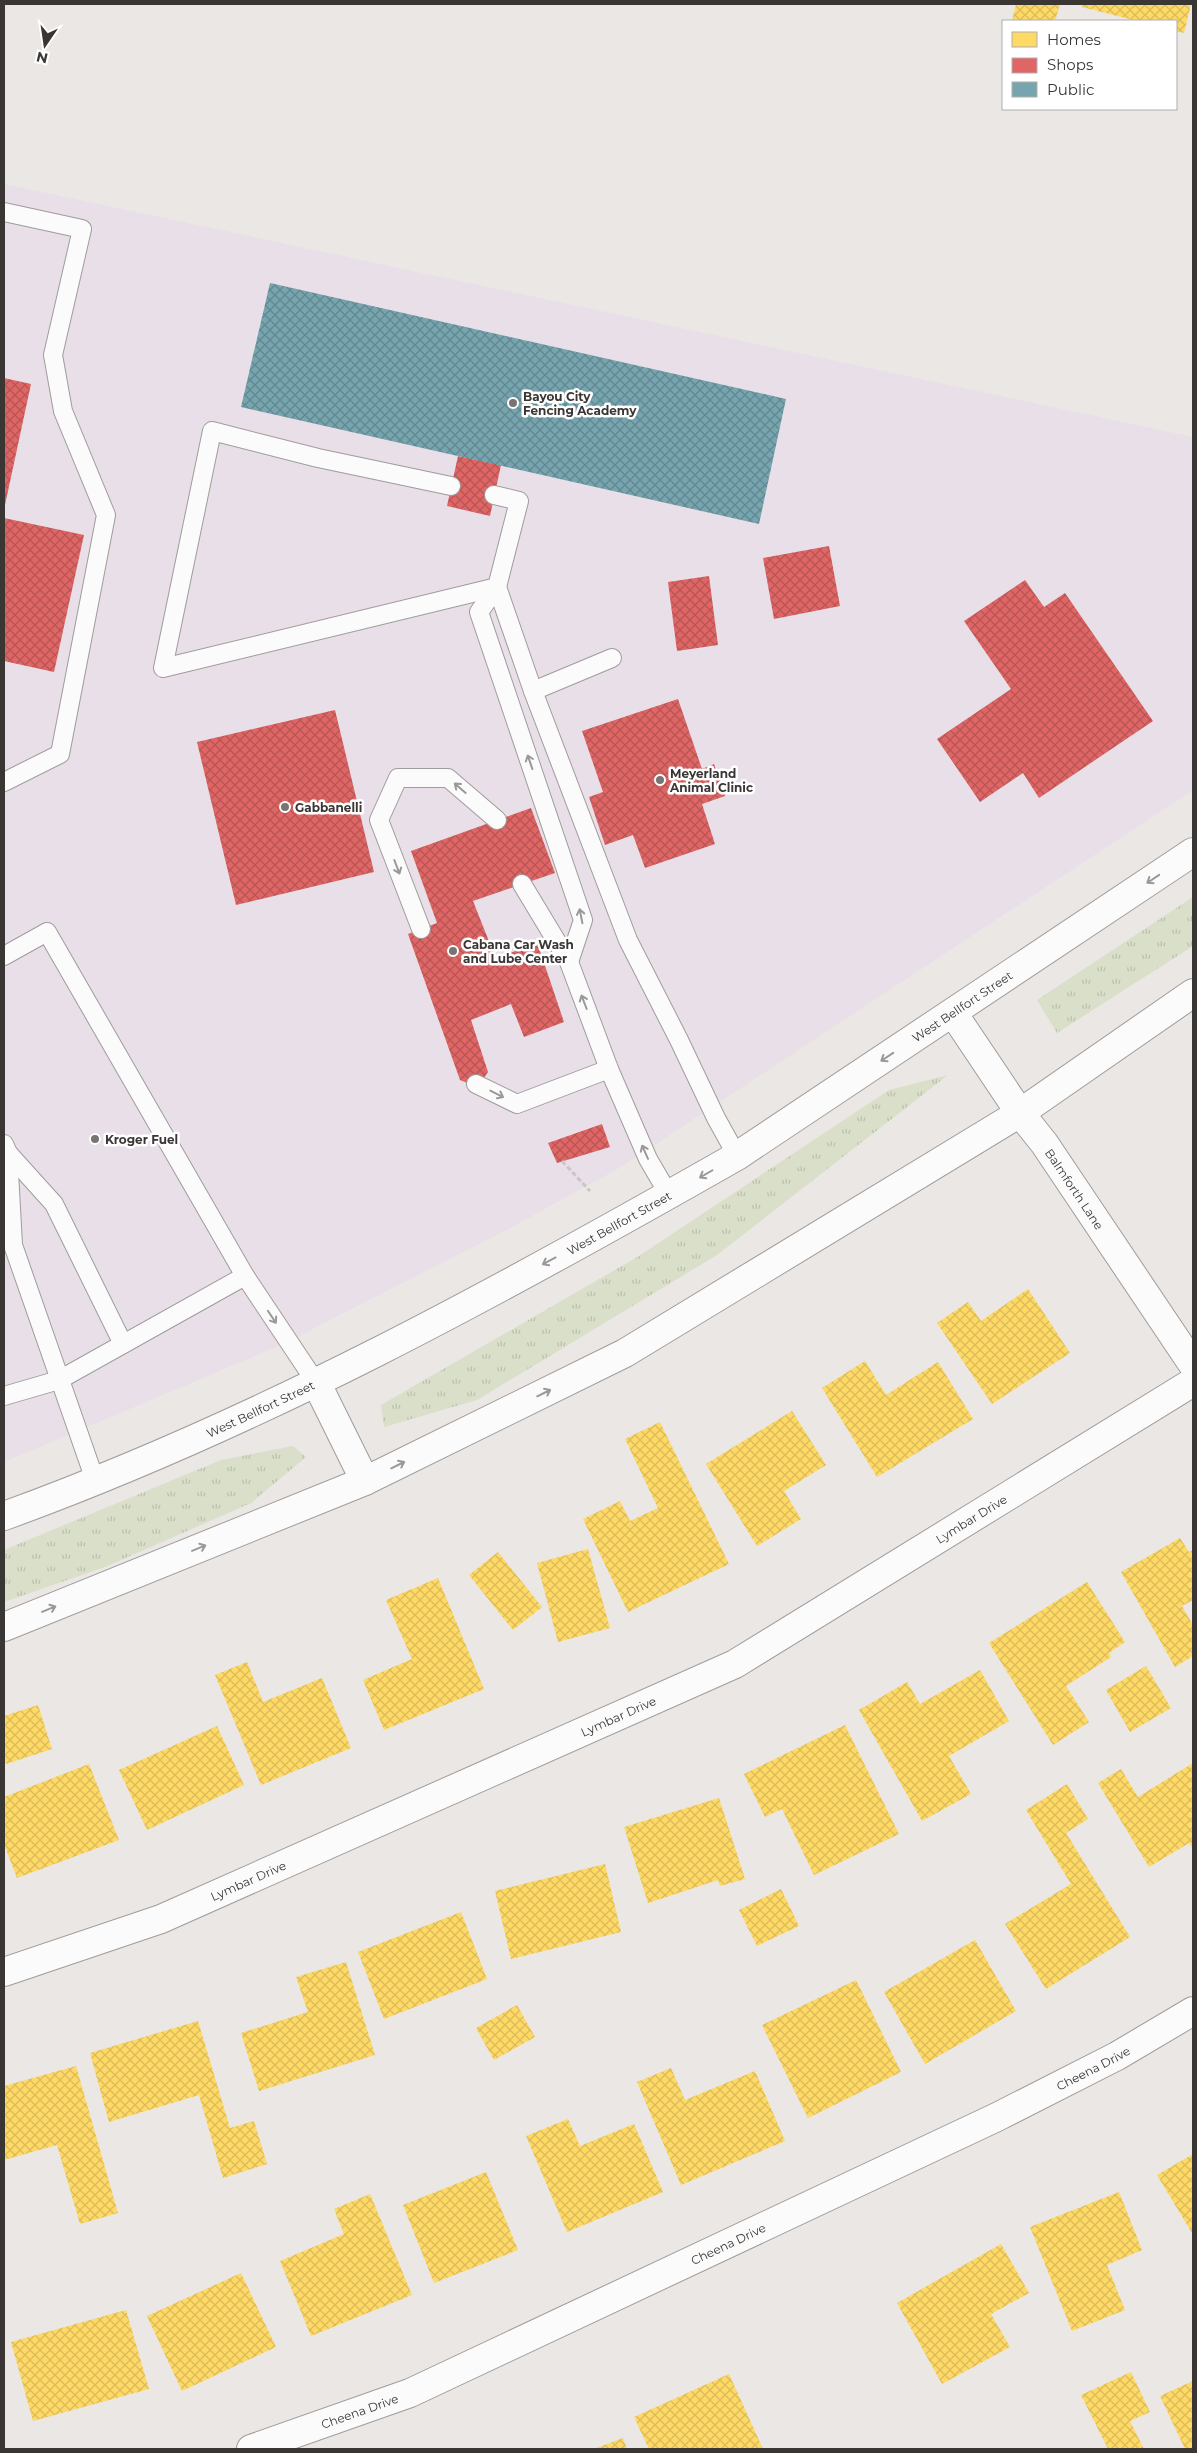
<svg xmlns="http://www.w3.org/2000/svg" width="1197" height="2453" viewBox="0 0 1197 2453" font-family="Montserrat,sans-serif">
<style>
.commercial{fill:#e8dfe8}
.grass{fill:url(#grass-tufts)}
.homes{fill:url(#homes-cross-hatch)}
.shops{fill:url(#shops-cross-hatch)}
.public{fill:url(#public-cross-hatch)}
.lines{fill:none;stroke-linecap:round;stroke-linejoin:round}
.lane-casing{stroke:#9f9c9a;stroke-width:20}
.street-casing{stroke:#9f9c9a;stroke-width:30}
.secondary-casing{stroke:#9f9c9a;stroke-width:30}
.path{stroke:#c9c8c6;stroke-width:3;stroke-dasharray:5 2.5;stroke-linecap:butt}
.lane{stroke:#fcfbfb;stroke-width:18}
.street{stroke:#fcfbfb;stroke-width:28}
.secondary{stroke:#fcfbfb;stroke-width:28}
.oneway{stroke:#9a9898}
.poi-dot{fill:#777472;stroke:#fff;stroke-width:2}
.labels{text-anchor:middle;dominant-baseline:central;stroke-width:5;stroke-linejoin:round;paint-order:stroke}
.poi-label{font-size:12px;font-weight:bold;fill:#393634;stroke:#fff;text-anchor:start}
.street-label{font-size:12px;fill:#393634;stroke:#fff}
</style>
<defs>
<pattern id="grass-tufts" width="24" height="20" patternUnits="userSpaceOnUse" patternTransform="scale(1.25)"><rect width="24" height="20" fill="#dadfca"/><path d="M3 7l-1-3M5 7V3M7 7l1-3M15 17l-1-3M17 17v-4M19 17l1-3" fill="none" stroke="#bcc0ae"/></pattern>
<pattern id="homes-cross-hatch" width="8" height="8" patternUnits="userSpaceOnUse" patternTransform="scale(1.25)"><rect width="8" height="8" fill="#ffd966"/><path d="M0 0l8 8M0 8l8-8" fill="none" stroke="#dbbb59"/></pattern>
<pattern id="shops-cross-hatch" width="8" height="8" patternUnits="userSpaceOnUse" patternTransform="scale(1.25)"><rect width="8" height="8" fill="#e06666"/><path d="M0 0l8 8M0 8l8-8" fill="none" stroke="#b75555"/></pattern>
<pattern id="public-cross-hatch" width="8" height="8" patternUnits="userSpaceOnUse" patternTransform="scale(1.25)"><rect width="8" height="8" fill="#76a5af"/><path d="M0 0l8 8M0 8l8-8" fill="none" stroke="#62878f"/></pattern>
</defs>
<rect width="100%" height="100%" fill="#eae7e4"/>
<polygon class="commercial" points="4,184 1193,437 1193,790 621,1167 512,1227 283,1344 4,1462"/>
<g class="grass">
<polygon points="1193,897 1193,946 1057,1033 1037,1000"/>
<polygon points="948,1075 717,1255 477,1400 384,1427 381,1405 639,1256 889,1090"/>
<polygon points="293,1446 306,1457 251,1503 105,1567 4,1602 4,1550 221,1460"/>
</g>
<g class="homes">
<polygon points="1016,4 1060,4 1055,21 1012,21"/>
<polygon points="1083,4 1191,4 1184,33 1176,31 1176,21 1137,21 1082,7"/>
<polygon points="1028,1289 1070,1353 992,1404 937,1323 968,1302 981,1321"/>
<polygon points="865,1361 886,1395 938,1362 973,1419 877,1477 822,1388"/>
<polygon points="792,1411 826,1465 784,1491 801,1519 757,1546 706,1464"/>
<polygon points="660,1422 729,1564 628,1612 583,1519 620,1501 630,1521 658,1508 625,1439"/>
<polygon points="1180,1538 1189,1552 1193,1550 1193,1600 1182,1606 1193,1625 1193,1656 1175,1667 1121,1572"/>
<polygon points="588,1549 610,1628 558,1642 537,1563"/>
<polygon points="498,1552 542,1607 513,1630 469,1575"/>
<polygon points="438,1578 484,1689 384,1730 363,1680 412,1659 386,1600"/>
<polygon points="1087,1582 1125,1642 1109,1653 1111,1657 1066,1686 1089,1722 1053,1745 989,1643"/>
<polygon points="247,1662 263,1702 322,1678 351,1748 261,1785 215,1675"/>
<polygon points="1146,1666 1171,1708 1130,1732 1106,1690"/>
<polygon points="980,1670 1009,1721 949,1756 971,1794 922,1821 859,1710 907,1682 920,1704"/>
<polygon points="38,1705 52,1749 6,1764 4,1758 4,1716"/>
<polygon points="845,1725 899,1834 814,1875 782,1809 765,1817 744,1774"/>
<polygon points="217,1726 244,1785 147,1830 119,1770"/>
<polygon points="1193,1763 1193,1849 1189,1843 1149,1867 1098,1783 1121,1769 1138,1797"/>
<polygon points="89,1764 119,1840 17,1878 4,1844 4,1797"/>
<polygon points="1067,1784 1088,1819 1066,1833 1130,1937 1046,1989 1005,1924 1071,1884 1026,1810"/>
<polygon points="719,1798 745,1879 720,1886 718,1880 648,1903 624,1827"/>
<polygon points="605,1864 621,1932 511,1959 495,1891"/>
<polygon points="781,1889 799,1926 757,1946 739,1910"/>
<polygon points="461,1912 487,1979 384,2019 358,1952"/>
<polygon points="975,1940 1016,2011 925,2064 884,1992"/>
<polygon points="346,1962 375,2055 259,2091 241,2033 308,2012 296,1977"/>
<polygon points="856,1980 901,2072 808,2118 762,2025"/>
<polygon points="517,2005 535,2037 494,2060 476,2028"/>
<polygon points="198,2021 230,2128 254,2121 267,2164 223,2178 199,2095 109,2122 90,2053"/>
<polygon points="76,2066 118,2213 80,2224 57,2145 4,2160 4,2086"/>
<polygon points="671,2068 685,2100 755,2071 785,2141 681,2185 637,2082"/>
<polygon points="568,2119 580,2146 634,2124 663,2192 567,2232 526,2136"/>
<polygon points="1193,2154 1193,2232 1192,2233 1157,2175"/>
<polygon points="486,2172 518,2250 434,2283 403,2205"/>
<polygon points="1119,2192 1142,2250 1107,2265 1125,2310 1072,2331 1030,2227"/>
<polygon points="370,2194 412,2295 311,2336 280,2261 344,2234 334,2209"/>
<polygon points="1001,2244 1029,2293 991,2314 1010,2347 942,2384 897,2303"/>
<polygon points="241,2273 276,2347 182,2391 147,2316"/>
<polygon points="126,2310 149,2389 33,2421 11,2342"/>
<polygon points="1131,2372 1150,2412 1130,2421 1144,2449 1108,2449 1081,2395"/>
<polygon points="729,2374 763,2449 649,2449 634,2417"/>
<polygon points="1193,2381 1193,2449 1185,2449 1160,2396"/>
<polygon points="623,2438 627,2449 594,2449"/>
</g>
<g class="shops">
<polygon points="4,378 31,384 5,505 4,505"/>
<polygon points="458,456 501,465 490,516 447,506"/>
<polygon points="4,518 84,535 54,672 4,661"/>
<polygon points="829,546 840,606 774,619 763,558"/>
<polygon points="709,576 718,645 677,651 668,582"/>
<polygon points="1025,580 1044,607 1065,593 1153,721 1039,798 1023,773 980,802 937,739 1011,689 964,621"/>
<polygon points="678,699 702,769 714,764 725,796 702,804 715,844 645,868 633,835 605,845 589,797 603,792 582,731"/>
<polygon points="335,710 374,872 236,905 197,742"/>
<polygon points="531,808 555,873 473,901 496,959 537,942 564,1022 524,1037 511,1004 471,1020 488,1072 481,1082 472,1085 460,1080 408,934 437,923 411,851"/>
<polygon points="602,1124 610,1147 557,1163 548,1143"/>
</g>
<polygon class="public" points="270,283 786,399 759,524 241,407"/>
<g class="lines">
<g class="lane-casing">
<g id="lane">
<polyline points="4,212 82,229 53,355 63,411 106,515 60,754 4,782"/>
<polyline points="451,486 318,458 212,431 163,668 497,587 519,501 494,495"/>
<polyline points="497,587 533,691 628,940 679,1040 716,1118 737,1156"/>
<polyline points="497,587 479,612 583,920 569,962"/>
<polyline points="533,691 612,658"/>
<polyline points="522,884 569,962 609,1069 648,1159 669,1195"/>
<polyline points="421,929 379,820 398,778 448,778 497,820"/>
<polyline points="4,956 47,932 245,1276 317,1384"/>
<polyline points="476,1084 517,1104 609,1069"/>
<polyline points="4,1144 8,1153 13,1245 96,1483"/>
<polyline points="8,1153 54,1204 123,1344"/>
<polyline points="4,1396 59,1380 245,1276"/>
</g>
</g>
<g class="street-casing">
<g id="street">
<path id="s1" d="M953 1013 1020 1113 1044 1143 1193 1365"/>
<path id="s2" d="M4 1972 161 1919 735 1664 1193 1382"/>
<path id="s3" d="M251 2449 410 2393 997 2117 1117 2056 1193 2011"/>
</g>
</g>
<g class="secondary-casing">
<g id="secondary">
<polyline points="317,1384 365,1481"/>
<path id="s4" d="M4 1516C260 1423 500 1291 737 1156L1193 852"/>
<polyline points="4,1627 365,1481 625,1353 1020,1113 1193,993"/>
</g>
</g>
<polyline class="path" points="562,1161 590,1191"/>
<use href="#lane" class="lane"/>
<use href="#street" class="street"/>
<use href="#secondary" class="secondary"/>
</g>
<defs><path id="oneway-shaft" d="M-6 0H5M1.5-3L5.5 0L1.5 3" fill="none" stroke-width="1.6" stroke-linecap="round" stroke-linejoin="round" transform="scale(1.25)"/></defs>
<g class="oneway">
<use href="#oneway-shaft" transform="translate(530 762) rotate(-109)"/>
<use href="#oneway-shaft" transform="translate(460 788) rotate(-139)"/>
<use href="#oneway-shaft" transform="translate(397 867) rotate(69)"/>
<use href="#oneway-shaft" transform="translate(1153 879) rotate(146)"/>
<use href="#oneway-shaft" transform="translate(581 916) rotate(-101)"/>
<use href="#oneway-shaft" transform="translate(584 1002) rotate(-111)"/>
<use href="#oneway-shaft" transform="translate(887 1057) rotate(146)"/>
<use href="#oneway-shaft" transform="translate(497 1094) rotate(27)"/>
<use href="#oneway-shaft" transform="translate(645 1152) rotate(-114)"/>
<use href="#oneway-shaft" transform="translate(706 1174) rotate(150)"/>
<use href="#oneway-shaft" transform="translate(549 1261) rotate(152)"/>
<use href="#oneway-shaft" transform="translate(272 1317) rotate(56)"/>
<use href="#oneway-shaft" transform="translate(544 1393) rotate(-26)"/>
<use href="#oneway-shaft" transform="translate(398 1465) rotate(-26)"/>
<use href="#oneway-shaft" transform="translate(199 1548) rotate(-22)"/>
<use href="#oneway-shaft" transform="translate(49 1609) rotate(-22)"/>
</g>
<g class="poi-dot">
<circle cx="513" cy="403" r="5"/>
<circle cx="660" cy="780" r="5"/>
<circle cx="285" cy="807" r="5"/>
<circle cx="453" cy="951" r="5"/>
<circle cx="95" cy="1139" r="5"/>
</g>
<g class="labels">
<g class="poi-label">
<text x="523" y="396">Bayou City<tspan x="523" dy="14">Fencing Academy</tspan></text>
<text x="670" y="773">Meyerland<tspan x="670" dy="14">Animal Clinic</tspan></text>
<text x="295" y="807">Gabbanelli</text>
<text x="463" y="944">Cabana Car Wash<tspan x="463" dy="14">and Lube Center</tspan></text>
<text x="105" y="1139">Kroger Fuel</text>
</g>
<g class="street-label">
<text stroke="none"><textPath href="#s4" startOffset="1088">West Bellfort Street</textPath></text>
<text stroke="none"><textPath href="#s1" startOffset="214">Balmforth Lane</textPath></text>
<text stroke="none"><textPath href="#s4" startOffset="682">West Bellfort Street</textPath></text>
<text stroke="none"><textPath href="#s4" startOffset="278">West Bellfort Street</textPath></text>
<text stroke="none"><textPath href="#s2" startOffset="1071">Lymbar Drive</textPath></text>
<text stroke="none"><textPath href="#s2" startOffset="666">Lymbar Drive</textPath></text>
<text stroke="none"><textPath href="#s2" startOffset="261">Lymbar Drive</textPath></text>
<text stroke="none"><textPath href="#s3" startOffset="925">Cheena Drive</textPath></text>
<text stroke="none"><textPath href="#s3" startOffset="520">Cheena Drive</textPath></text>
<text stroke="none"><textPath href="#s3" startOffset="115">Cheena Drive</textPath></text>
</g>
</g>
<rect width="1197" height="2453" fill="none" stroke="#393634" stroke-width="10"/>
<rect x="1002" y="20" width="175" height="90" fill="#ffffff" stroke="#b0afae"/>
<rect x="1012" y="32" width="25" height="15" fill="#ffd966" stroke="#b0afae"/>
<text x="1047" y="45" font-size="15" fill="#393634">Homes</text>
<rect x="1012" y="58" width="25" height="15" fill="#e06666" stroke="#b0afae"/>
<text x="1047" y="70" font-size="15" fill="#393634">Shops</text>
<rect x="1012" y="82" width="25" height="15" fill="#76a5af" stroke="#b0afae"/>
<text x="1047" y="95" font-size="15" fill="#393634">Public</text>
<g transform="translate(45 45) rotate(193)" stroke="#ffffff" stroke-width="4" paint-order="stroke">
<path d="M0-4L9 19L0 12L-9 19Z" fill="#393634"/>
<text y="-8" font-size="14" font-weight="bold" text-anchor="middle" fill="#393634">N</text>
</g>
</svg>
